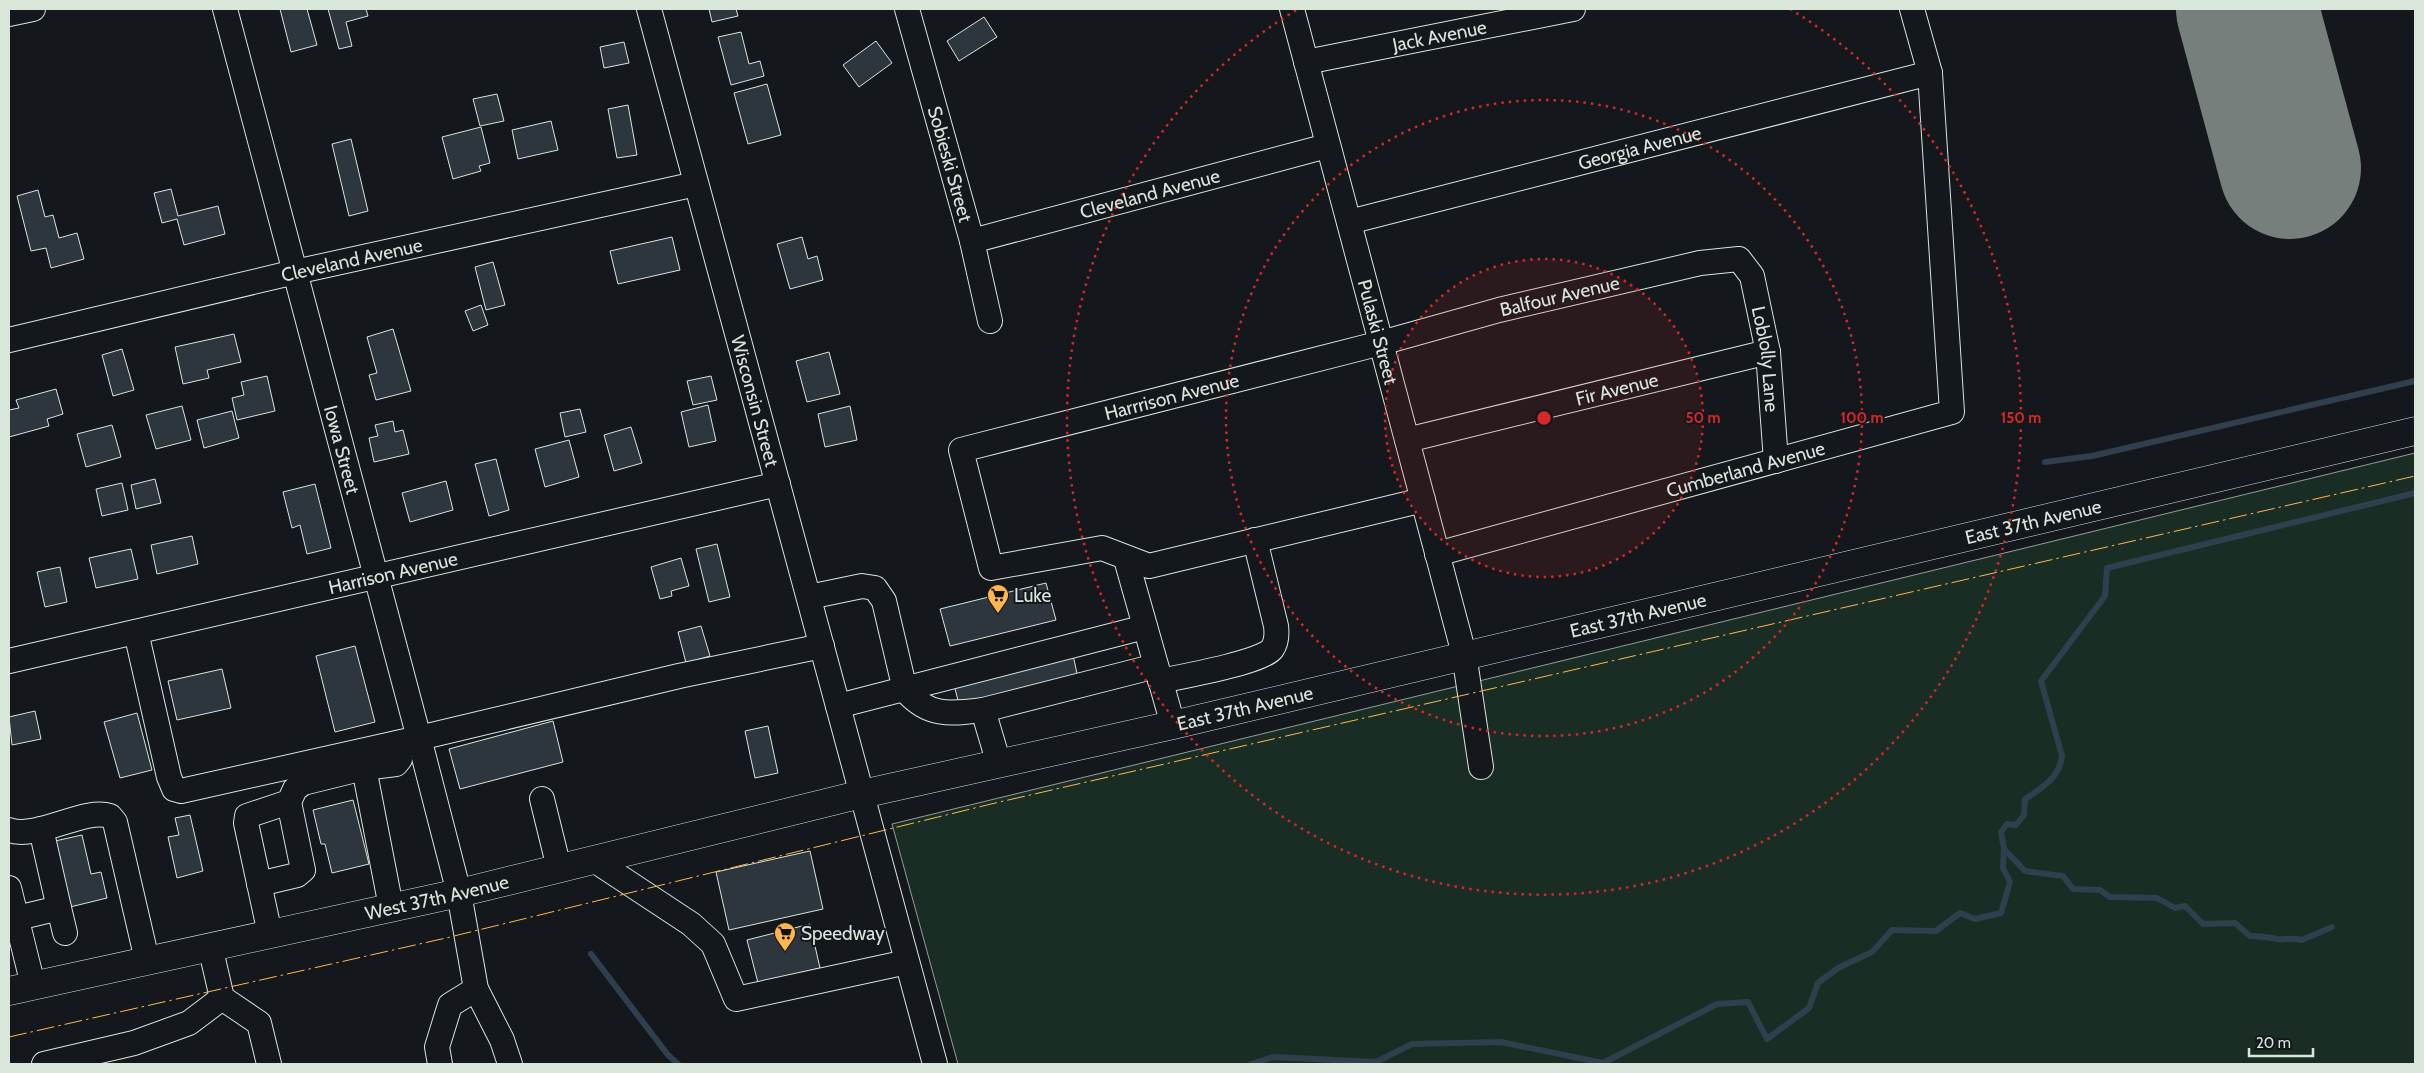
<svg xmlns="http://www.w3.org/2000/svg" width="2424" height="1073" viewBox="0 0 2424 1073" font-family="Cabin,sans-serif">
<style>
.green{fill:#1a2d24;stroke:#939e99}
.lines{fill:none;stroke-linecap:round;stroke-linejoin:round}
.stream{stroke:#2f3f4d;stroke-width:6}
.runway{stroke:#767f7c;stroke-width:142}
.building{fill:#2c363c;stroke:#d8e6dc}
.minor-casing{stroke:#d8e6dc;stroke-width:26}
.major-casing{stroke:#d8e6dc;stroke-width:29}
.minor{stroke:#14181c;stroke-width:24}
.major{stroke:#14181c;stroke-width:28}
.power{stroke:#ffb74d;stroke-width:1;stroke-dasharray:18 4 2.5 4;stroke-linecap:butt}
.ring{fill:none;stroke:#d62828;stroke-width:2.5;stroke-dasharray:2.5 5}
.labels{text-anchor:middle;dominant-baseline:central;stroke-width:4;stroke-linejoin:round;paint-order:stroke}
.street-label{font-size:19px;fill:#d8e6dc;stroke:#14181c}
.poi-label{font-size:19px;fill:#d8e6dc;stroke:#14181c;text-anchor:start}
.centre{fill:#d62828;stroke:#14181c;stroke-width:2.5}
.ring-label{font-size:15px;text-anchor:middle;font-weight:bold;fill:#d62828;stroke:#14181c;stroke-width:4;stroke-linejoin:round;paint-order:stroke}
</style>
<rect width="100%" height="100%" fill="#14181c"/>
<polygon class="green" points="2415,453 2415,1064 958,1064 892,824"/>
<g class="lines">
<g class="stream">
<polyline points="2045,462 2092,456 2415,381"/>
<path d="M2004 849 2025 871 2063 876 2073 889 2100 890 2110 897 2157 898 2175 908 2185 906 2203 924 2235 923 2250 936C2261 936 2267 937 2278 939 2286 940 2291 937 2302 940L2332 927"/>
<polyline points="591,954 668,1055 678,1064"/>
<path d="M1251 1064 1273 1057 1376 1062 1412 1044 1501 1042 1603 1063 1717 1004 1748 1002 1767 1039 1809 1008 1818 983 1838 968 1872 952 1892 930 1936 931 1960 913 1975 919 2001 913 2010 882 2003 868 2004 849 2001 832 2007 824 2016 825 2024 815 2025 799C2042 788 2060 777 2062 756L2041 681 2105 596 2107 568 2415 493"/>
</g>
<polyline class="runway" points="2247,9 2290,168"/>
</g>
<g class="building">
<polygon points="280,9 307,9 317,45 291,52"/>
<polygon points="328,9 366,9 368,16 346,22 352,46 339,49"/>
<polygon points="709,9 736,9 738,16 712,22"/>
<polygon points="984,17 997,37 959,61 947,41"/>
<polygon points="741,32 749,64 760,61 764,76 731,85 718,37"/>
<polygon points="876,41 892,63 859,87 843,65"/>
<polygon points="624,42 629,63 604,68 600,47"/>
<polygon points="767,84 781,135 748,144 734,93"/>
<polygon points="497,94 504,121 480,126 473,99"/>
<polygon points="628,105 637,155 617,158 608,109"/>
<polygon points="551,121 558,150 518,159 512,130"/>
<polygon points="481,127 490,163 479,166 481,171 453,179 442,137"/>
<polygon points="351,139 368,211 349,216 332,144"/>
<polygon points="171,189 178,216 218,206 225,234 184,245 177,219 162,223 154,193"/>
<polygon points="38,190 45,217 53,215 59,238 77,233 84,259 51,268 46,248 31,251 17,196"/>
<polygon points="672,237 680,270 618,284 610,251"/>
<polygon points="802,237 808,259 817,256 823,280 790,289 777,244"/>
<polygon points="493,262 505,305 486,310 475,267"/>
<polygon points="481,305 488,325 473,331 465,311"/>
<polygon points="393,329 411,391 376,400 369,375 377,373 367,337"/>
<polygon points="234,334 241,362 207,370 209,378 183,384 175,347"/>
<polygon points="122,349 134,390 113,396 102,355"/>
<polygon points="829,352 840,394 807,402 796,361"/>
<polygon points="267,376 275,411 237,420 232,398 244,395 241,382"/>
<polygon points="711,376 717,400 693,405 687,381"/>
<polygon points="56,389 63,414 47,419 49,426 9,437 9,410 19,408 16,400"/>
<polygon points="708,405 716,441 689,447 681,412"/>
<polygon points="182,406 191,440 156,449 146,415"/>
<polygon points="850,406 857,440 825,447 818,414"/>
<polygon points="580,409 586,432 565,437 560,413"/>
<polygon points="232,411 239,438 204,448 197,420"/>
<polygon points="393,421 395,432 403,430 409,454 374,462 369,438 378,436 375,425"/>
<polygon points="112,425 121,457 86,467 77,434"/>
<polygon points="631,427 642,463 614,471 604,435"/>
<polygon points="569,440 579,477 545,487 535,449"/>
<polygon points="496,459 509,510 489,516 475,464"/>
<polygon points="155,479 161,503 136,509 131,485"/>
<polygon points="446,481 453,510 410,522 402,493"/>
<polygon points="122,483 128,510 102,516 96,489"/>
<polygon points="315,484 331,548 307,554 300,525 292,528 283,492"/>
<polygon points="192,536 198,564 157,574 151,545"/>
<polygon points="717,544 730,597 709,602 696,549"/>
<polygon points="131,549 138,579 96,588 89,558"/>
<polygon points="681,558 689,586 671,591 672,596 660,599 651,567"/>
<polygon points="60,567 67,602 45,607 37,572"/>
<polygon points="1046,583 1056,620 950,646 940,609"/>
<polygon points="701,626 710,656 686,663 678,632"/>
<polygon points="355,646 375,722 335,732 316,656"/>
<polygon points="1073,655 1078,678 960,708 954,685"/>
<polygon points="222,669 231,708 177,720 168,681"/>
<polygon points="35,711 41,739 12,745 9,717"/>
<polygon points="137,713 152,770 120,778 104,722"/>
<polygon points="553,721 563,762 460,789 449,749"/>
<polygon points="768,726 778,773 755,778 745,731"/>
<polygon points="353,800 369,864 332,873 325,844 321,844 313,810"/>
<polygon points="190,815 203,871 177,878 168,837 179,835 175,818"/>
<polygon points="82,835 91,874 101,872 107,898 70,907 55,841"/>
<polygon points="810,851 823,909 729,930 716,872"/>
<polygon points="810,924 820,968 758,983 747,940"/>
</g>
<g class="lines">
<g class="minor-casing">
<g id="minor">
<path id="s1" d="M225 9 419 738 459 893 476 989 502 1040 510 1064"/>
<path id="s2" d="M649 9 935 1064"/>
<path id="s3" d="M907 9 972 241 990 321"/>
<path id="s4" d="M1292 9 1464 654 1481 767"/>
<polyline points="9,14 33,9"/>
<path id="s5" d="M1306 62 1573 9"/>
<path id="s6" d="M1349 222 1930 73"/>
<path id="s7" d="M972 241 1327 146"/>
<path id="s8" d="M9 340 295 272 696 184"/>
<path id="s9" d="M1407 440 1768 352"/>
<path id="s10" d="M1423 500 1149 566 1102 548 991 568 961 450 1381 343 1499 310 1700 263 1739 259 1752 276 1768 352 1776 461"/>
<path id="s11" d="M1437 554 1952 412 1930 73 1912 9"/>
<polyline points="1126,559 1173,725"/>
<path d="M809 597 862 586 875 588 884 601 905 690C928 717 950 714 983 710L999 764"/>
<polyline points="136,632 169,777 174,789 181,791 419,738 679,676 822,646"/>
<path id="s12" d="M9 661 778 484"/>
<path d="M1160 681C1180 677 1263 662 1272 649 1277 642 1277 634 1276 626L1255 540"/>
<polyline points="838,706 1145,627"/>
<polyline points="983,710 1156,666"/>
<polyline points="364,768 391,907"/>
<polyline points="542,799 559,868"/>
<path d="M9 830C38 840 84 807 110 816L115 822 147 960"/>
<polyline points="594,860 691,924 713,944 736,999 907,962"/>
<polyline points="259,884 297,875 303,870 289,802"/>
<polyline points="9,888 33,985"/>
<polyline points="59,908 65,933"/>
<polyline points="9,920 59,908 41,829"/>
<polyline points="270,934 246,823 247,816 289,802 295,789 303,783 364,768 396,764 400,759 398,743"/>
<polyline points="210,946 222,998 259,1023 269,1064"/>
<polyline points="44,1064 134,1043 189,1023 222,998"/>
<polyline points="440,1064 437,1047 450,1005 476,989"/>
</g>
</g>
<g class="major-casing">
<g id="major">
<path id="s13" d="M9 991 459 893 862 794 1173 725 2415 431"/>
</g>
</g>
<use href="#minor" class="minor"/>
<use href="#major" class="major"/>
<polyline class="power" points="9,1037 446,938 991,804 2415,476"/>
</g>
<circle cx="1544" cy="418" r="159" fill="#d62828" fill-opacity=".12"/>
<g class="ring">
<circle cx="1544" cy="418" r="159"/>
<circle cx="1544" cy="418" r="318"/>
<path d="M1790 9A477 477 0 1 1 1298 9"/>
</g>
<defs>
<g id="supermarket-pin" transform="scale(1.125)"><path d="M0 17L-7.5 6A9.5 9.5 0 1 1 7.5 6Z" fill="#ffb74d" stroke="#14181c"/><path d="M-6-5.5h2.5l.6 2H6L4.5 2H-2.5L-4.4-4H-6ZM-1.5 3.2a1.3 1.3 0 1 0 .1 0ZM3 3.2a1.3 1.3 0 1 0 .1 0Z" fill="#111"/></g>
</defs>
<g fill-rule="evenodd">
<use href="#supermarket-pin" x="998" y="595"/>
<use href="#supermarket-pin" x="785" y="933"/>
</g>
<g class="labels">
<g class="street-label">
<text stroke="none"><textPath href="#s5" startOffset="136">Jack Avenue</textPath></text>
<text stroke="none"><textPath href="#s6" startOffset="300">Georgia Avenue</textPath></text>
<text stroke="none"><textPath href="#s3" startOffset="161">Sobieski Street</textPath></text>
<text stroke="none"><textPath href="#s7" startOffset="184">Cleveland Avenue</textPath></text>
<text stroke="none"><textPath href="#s8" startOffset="352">Cleveland Avenue</textPath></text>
<text stroke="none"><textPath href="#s10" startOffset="1185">Balfour Avenue</textPath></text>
<text stroke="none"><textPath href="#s4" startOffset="334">Pulaski Street</textPath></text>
<text stroke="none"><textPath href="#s10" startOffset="1474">Loblolly Lane</textPath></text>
<text stroke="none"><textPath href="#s9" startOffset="216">Fir Avenue</textPath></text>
<text stroke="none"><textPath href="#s10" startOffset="784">Harrrison Avenue</textPath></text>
<text stroke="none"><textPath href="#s2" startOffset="406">Wisconsin Street</textPath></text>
<text stroke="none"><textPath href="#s1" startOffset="456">Iowa Street</textPath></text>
<text stroke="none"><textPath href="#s11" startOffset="320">Cumberland Avenue</textPath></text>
<text stroke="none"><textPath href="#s13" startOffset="2078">East 37th Avenue</textPath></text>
<text stroke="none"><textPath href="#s12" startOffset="394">Harrison Avenue</textPath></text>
<text stroke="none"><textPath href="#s13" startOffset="1672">East 37th Avenue</textPath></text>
<text stroke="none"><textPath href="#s13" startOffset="1268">East 37th Avenue</textPath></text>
<text stroke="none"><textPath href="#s13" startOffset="438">West 37th Avenue</textPath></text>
</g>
<g class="poi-label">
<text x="1014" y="595">Luke</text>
<text x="801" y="933">Speedway</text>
</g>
</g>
<circle cx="1544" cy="418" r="8" class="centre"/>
<g class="ring-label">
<text x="1703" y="423">50 m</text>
<text x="1862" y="423">100 m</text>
<text x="2021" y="423">150 m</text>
</g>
<rect width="2424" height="1073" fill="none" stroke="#d8e6dc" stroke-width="20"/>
<path d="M2249 1048v8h64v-8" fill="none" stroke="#d8e6dc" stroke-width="2.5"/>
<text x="2256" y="1048" font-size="15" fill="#d8e6dc" stroke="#14181c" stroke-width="4" paint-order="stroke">20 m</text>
</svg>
